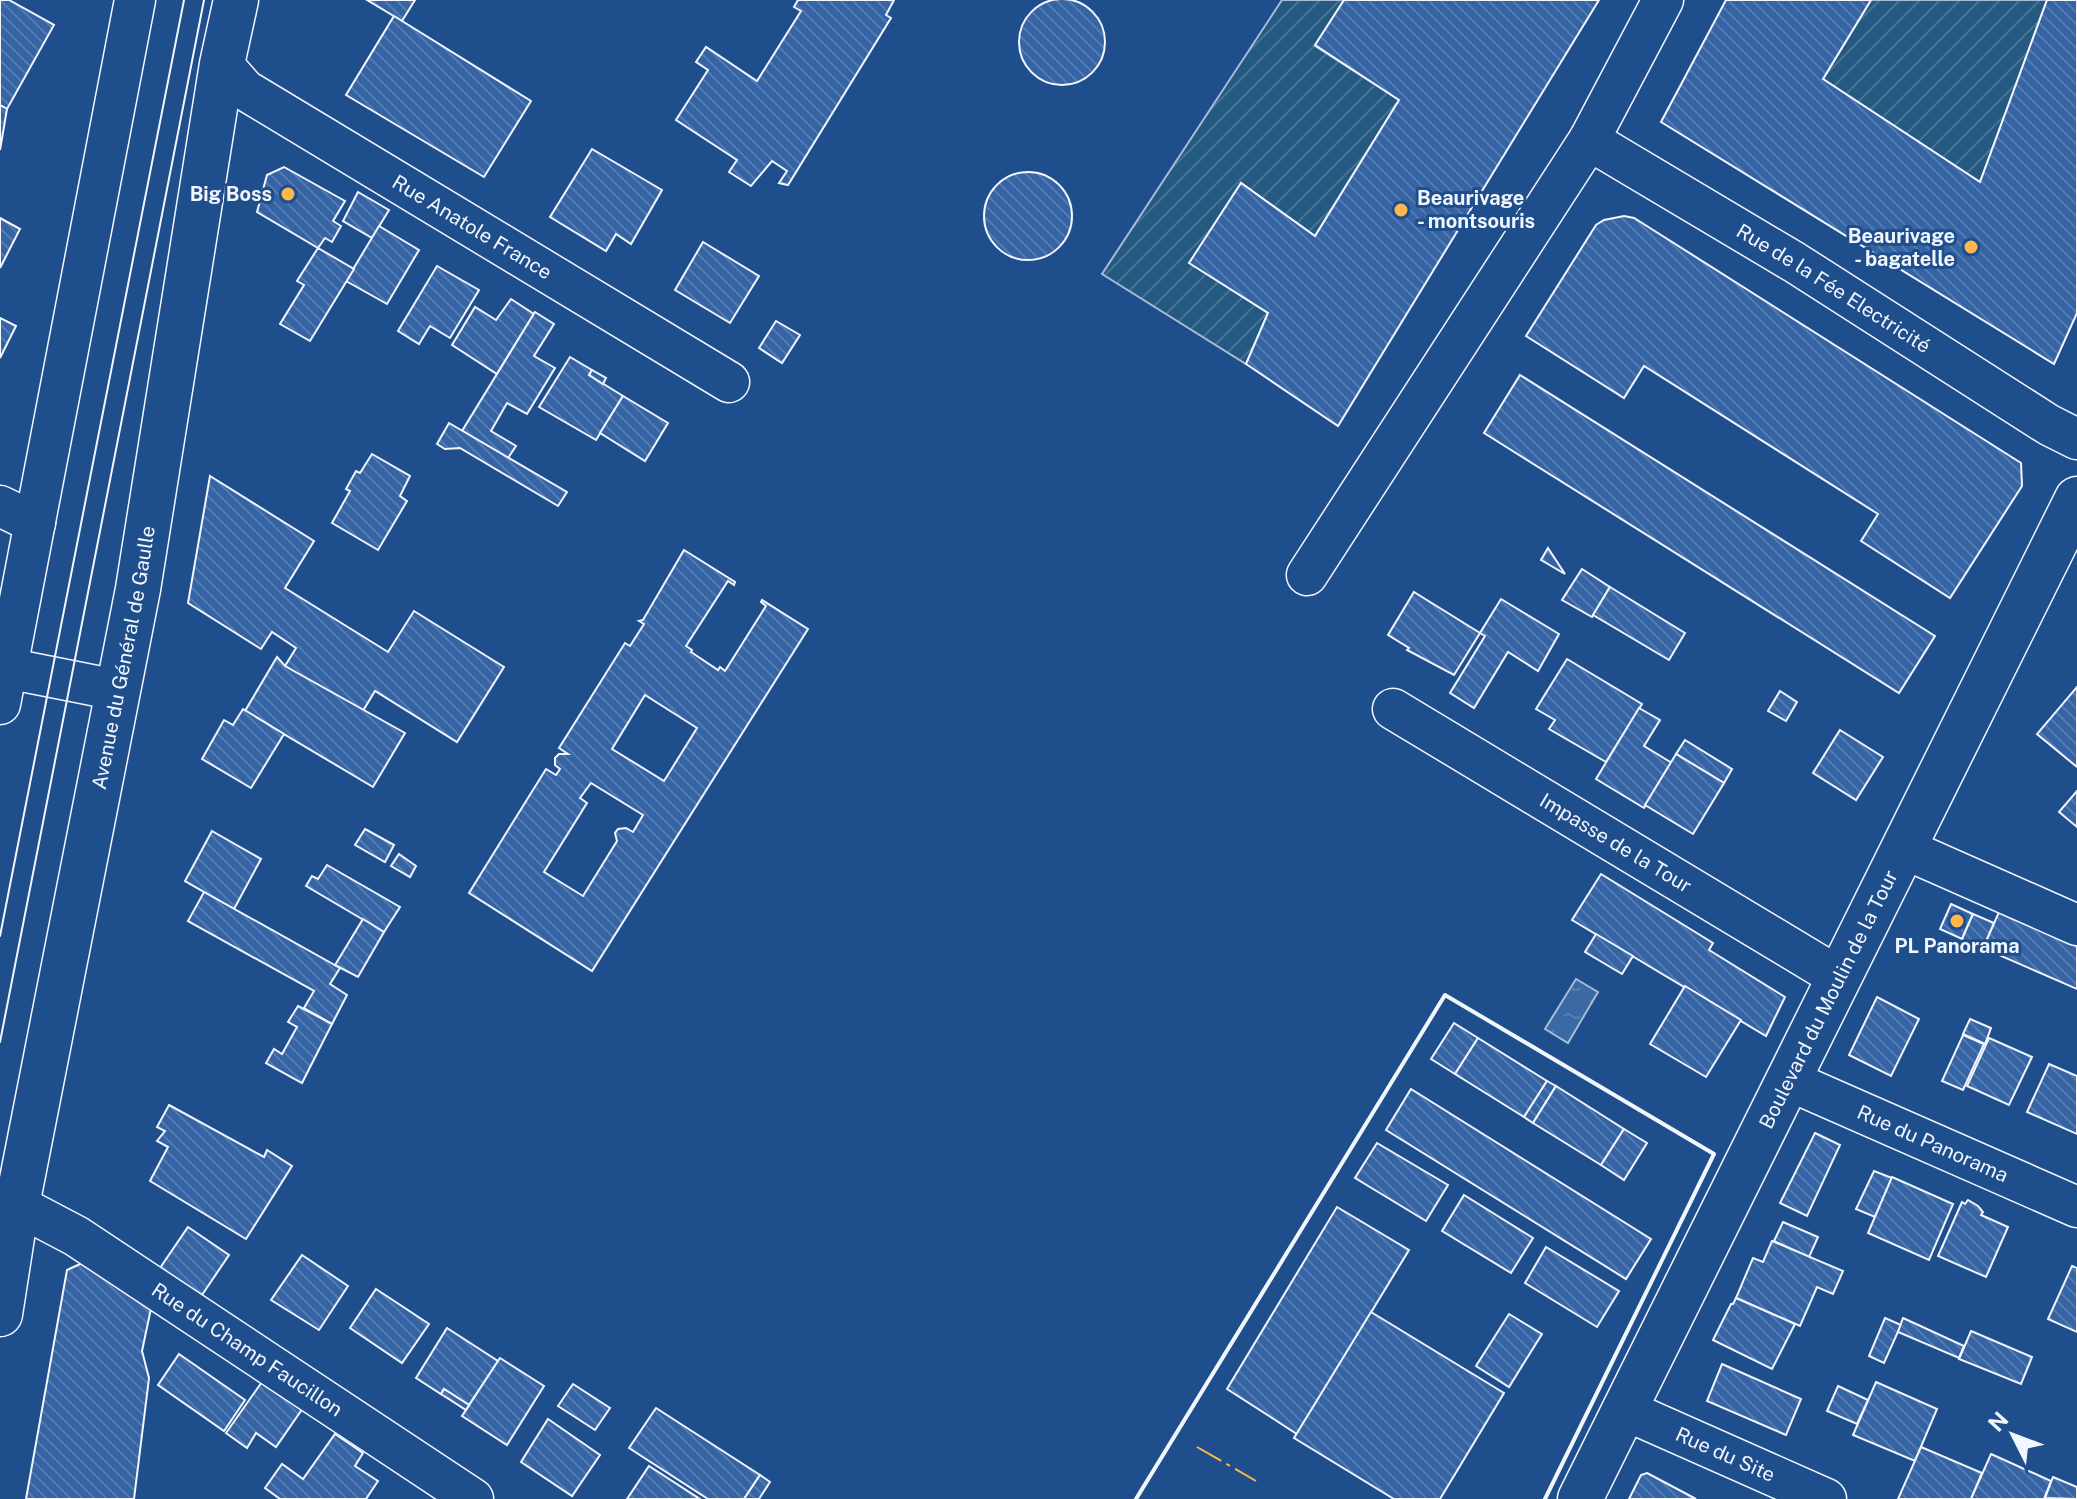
<svg xmlns="http://www.w3.org/2000/svg" width="2077" height="1499" viewBox="0 0 2077 1499" font-family="'Public Sans',sans-serif">
<style>
.garden{fill:url(#garden-furrows);stroke:#a8bbd7;stroke-width:2}
.water{fill:url(#water-ripples);stroke:#a8bbd7;stroke-width:2}
.building{fill:url(#building-back-hatch);stroke:#f2f6ff;stroke-width:2;fill-rule:evenodd}
.lines{fill:none;stroke-linecap:round;stroke-linejoin:round}
.minor-casing{stroke:#f2f6ff;stroke-width:43}
.tertiary-casing{stroke:#f2f6ff;stroke-width:47}
.primary-casing{stroke:#f2f6ff;stroke-width:47}
.minor{stroke:#1f4e8c;stroke-width:40}
.tertiary{stroke:#1f4e8c;stroke-width:44}
.primary{stroke:#1f4e8c;stroke-width:44}
.tram{stroke:#f2f6ff;stroke-width:2}
.wall{stroke:#f2f6ff;stroke-width:4}
.power{stroke:#ffb74d;stroke-width:2;stroke-dasharray:28 6 4 6;stroke-linecap:butt}
.poi-dot{fill:#ffb74d;stroke:#1f4e8c;stroke-width:3}
.labels{text-anchor:middle;dominant-baseline:central;stroke-width:6;stroke-linejoin:round;paint-order:stroke}
.poi-label{font-size:20px;font-weight:bold;fill:#f2f6ff;stroke:#1f4e8c;text-anchor:end}
.street-label{font-size:20px;fill:#f2f6ff;stroke:#1f4e8c}
</style>
<defs>
<pattern id="garden-furrows" width="10" height="10" patternUnits="userSpaceOnUse" patternTransform="scale(2)"><rect width="10" height="10" fill="#245a82"/><path d="M-1 1l2-2M0 10L10 0M9 11l2-2" fill="none" stroke="#447295"/></pattern>
<pattern id="water-ripples" width="26" height="14" patternUnits="userSpaceOnUse" patternTransform="scale(2)"><rect width="26" height="14" fill="#3b69a3"/><path d="M2 4q2-2 4 0t4 0M15 11q2-2 4 0t4 0" fill="none" stroke="#587fb1"/></pattern>
<pattern id="building-back-hatch" width="6" height="6" patternUnits="userSpaceOnUse" patternTransform="scale(2)"><rect width="6" height="6" fill="#3563a3"/><path d="M-1 5l2 2M0 0l6 6M5-1l2 2" fill="none" stroke="#537ab1"/></pattern>
</defs>
<rect width="100%" height="100%" fill="#1f4e8c"/>
<g class="garden">
<polygon points="1282,0 1344,0 1315,46 1399,100 1315,236 1241,183 1190,263 1268,313 1246,364 1102,274"/>
<polygon points="1871,0 2047,0 1980,182 1823,79"/>
</g>
<polygon class="water" points="1576,979 1598,992 1568,1043 1545,1029"/>
<g class="building">
<circle cx="1062" cy="42" r="43"/>
<polygon points="0,0 9,0 54,25 7,109 0,105"/>
<polygon points="367,0 415,0 402,21"/>
<polygon points="798,0 894,0 886,15 891,18 788,185 779,183 787,171 772,161 751,186 729,172 737,160 676,120 708,70 696,62 706,47 757,81 801,11 794,7"/>
<polygon points="1344,0 1599,0 1338,426 1246,364 1268,313 1189,263 1241,183 1315,236 1399,100 1315,45"/>
<polygon points="1726,0 1871,0 1823,79 1980,182 2047,0 2077,0 2077,313 2054,364 1661,122"/>
<polygon points="394,16 531,101 484,177 346,95"/>
<polygon points="0,105 7,109 0,150"/>
<polygon points="592,149 662,190 631,244 616,234 606,251 550,217"/>
<polygon points="284,167 345,201 333,221 341,226 332,242 325,238 318,248 257,212 267,175"/>
<circle cx="1028" cy="216" r="44"/>
<polygon points="358,192 389,210 372,238 343,221"/>
<polygon points="1624,216 1634,218 1650,228 2021,463 2022,486 1950,598 1861,541 1878,514 1644,366 1624,398 1526,336 1596,225 1604,220"/>
<polygon points="0,218 20,229 0,268"/>
<polygon points="379,226 419,250 387,304 346,281"/>
<polygon points="703,242 759,276 730,323 675,290"/>
<polygon points="318,248 354,269 310,341 280,324 304,285 297,281"/>
<polygon points="437,266 479,290 450,338 430,326 419,344 398,331"/>
<polygon points="511,299 534,314 497,374 452,345 475,307 496,320"/>
<polygon points="535,312 554,324 534,356 555,368 527,414 507,403 491,431 516,446 508,458 462,431"/>
<polygon points="0,318 16,326 0,358"/>
<polygon points="776,321 800,335 782,363 759,348"/>
<polygon points="570,357 592,370 589,375 623,396 596,440 539,407"/>
<polygon points="592,370 606,378 603,384 589,375"/>
<polygon points="1520,375 1935,636 1899,693 1484,433"/>
<polygon points="623,396 668,423 645,461 600,433"/>
<polygon points="449,423 567,492 558,506 460,448 445,449 437,444"/>
<polygon points="372,454 410,476 400,496 407,501 378,550 332,523 350,491 346,489 356,471 360,473"/>
<polygon points="210,476 314,541 285,588 388,652 414,611 504,667 457,742 375,691 361,714 285,666 296,648 272,632 261,649 188,603"/>
<polygon points="1548,548 1565,574 1541,560"/>
<path d="M684 550 735 582 734 585 728 581 686 646 692 650 691 652 718 670 720 667 725 671 766 606 761 602 762 600 808 629 592 971 469 893 546 769 556 775 560 769 555 765V758L559 754H568L559 748 625 643 630 646 644 624 639 621 643 620ZM645 695 697 728 664 781 612 749ZM591 783 643 815 633 832 626 828 618 829 615 833 617 841 583 896 544 872 587 803 580 798Z"/>
<polygon points="1582,569 1610,587 1592,617 1562,600"/>
<polygon points="1610,587 1685,633 1669,660 1593,615"/>
<polygon points="1414,592 1480,633 1454,675 1407,650 1409,648 1388,635"/>
<polygon points="1501,599 1559,634 1538,671 1508,652 1474,708 1450,693 1485,636 1480,633"/>
<polygon points="277,657 285,666 405,733 373,787 245,711"/>
<polygon points="1567,659 1642,704 1606,762 1549,729 1555,720 1536,709"/>
<polygon points="2077,687 2077,767 2037,734"/>
<polygon points="1780,691 1797,702 1786,721 1768,711"/>
<polygon points="1639,708 1660,720 1644,746 1672,763 1644,808 1596,779"/>
<polygon points="243,709 284,734 251,788 202,759 224,720 233,725"/>
<polygon points="1840,730 1883,757 1856,800 1813,773"/>
<polygon points="1685,740 1732,769 1724,783 1676,754"/>
<polygon points="1676,754 1724,783 1693,834 1645,805"/>
<polygon points="2077,791 2077,827 2059,812"/>
<polygon points="365,829 394,845 385,862 355,845"/>
<polygon points="212,831 261,859 234,909 185,881"/>
<polygon points="399,854 416,866 410,877 391,866"/>
<polygon points="327,865 400,907 384,932 306,886 312,876 318,879"/>
<polygon points="1601,874 1713,943 1709,950 1785,997 1766,1036 1572,920"/>
<polygon points="204,892 340,968 330,984 347,995 332,1024 304,1008 314,991 188,921"/>
<polygon points="1951,904 1973,914 1962,939 1940,929"/>
<polygon points="1999,912 2077,946 2077,989 1983,948"/>
<polygon points="1973,914 1994,923 1983,948 1962,939"/>
<polygon points="363,919 384,932 358,977 335,965"/>
<polygon points="1596,934 1633,956 1622,974 1585,952"/>
<polygon points="1685,986 1741,1020 1706,1077 1650,1044"/>
<polygon points="1877,997 1919,1019 1891,1076 1849,1055"/>
<polygon points="298,1006 332,1024 302,1083 266,1063 274,1049 282,1054 297,1027 288,1022"/>
<polygon points="1970,1019 1991,1028 1985,1044 1963,1034"/>
<polygon points="1454,1023 1478,1038 1455,1074 1431,1059"/>
<polygon points="1963,1035 1984,1044 1963,1090 1942,1081"/>
<polygon points="1478,1038 1547,1081 1524,1117 1455,1074"/>
<polygon points="1989,1038 2032,1057 2009,1105 1967,1086"/>
<polygon points="2049,1064 2077,1076 2077,1134 2027,1112"/>
<polygon points="1547,1081 1556,1086 1533,1123 1524,1117"/>
<polygon points="1556,1086 1624,1129 1601,1165 1533,1123"/>
<polygon points="1411,1089 1651,1239 1626,1279 1386,1130"/>
<polygon points="169,1105 264,1157 267,1150 292,1166 246,1239 150,1181 168,1147 157,1141 165,1131 157,1127"/>
<polygon points="1624,1129 1647,1143 1624,1180 1601,1165"/>
<polygon points="1815,1133 1840,1145 1807,1216 1780,1203"/>
<polygon points="1377,1143 1448,1185 1426,1221 1355,1178"/>
<polygon points="1874,1171 1892,1178 1875,1217 1856,1209"/>
<polygon points="1892,1177 1953,1204 1929,1260 1868,1233"/>
<polygon points="1464,1195 1533,1238 1511,1273 1442,1231"/>
<polygon points="1968,1200 1978,1206 1983,1212 1981,1215 2008,1227 1986,1277 1938,1256 1962,1202 1965,1204"/>
<polygon points="1337,1207 1409,1250 1297,1434 1227,1389"/>
<polygon points="1783,1222 1818,1237 1809,1257 1774,1241"/>
<polygon points="188,1227 229,1255 202,1295 160,1268"/>
<polygon points="1772,1241 1843,1271 1833,1294 1817,1287 1800,1326 1736,1298 1753,1258 1763,1262"/>
<polygon points="1546,1247 1619,1291 1597,1327 1525,1283"/>
<polygon points="302,1255 348,1286 319,1330 271,1300"/>
<polygon points="91,1259 153,1299 142,1351 149,1378 134,1499 26,1499 67,1270"/>
<polygon points="2072,1266 2077,1268 2077,1332 2048,1319"/>
<polygon points="376,1289 429,1324 402,1363 350,1328"/>
<polygon points="1736,1298 1795,1324 1772,1369 1713,1340 1731,1304 1733,1304"/>
<polygon points="1371,1312 1504,1393 1440,1499 1394,1499 1294,1438"/>
<polygon points="1509,1314 1542,1334 1509,1387 1476,1366"/>
<polygon points="1885,1318 1901,1325 1884,1363 1869,1356"/>
<polygon points="1903,1318 1964,1346 1959,1358 1898,1332"/>
<polygon points="447,1328 498,1361 469,1405 444,1389 441,1394 416,1378"/>
<polygon points="1971,1331 2032,1357 2021,1384 1959,1359"/>
<polygon points="179,1354 245,1400 224,1431 158,1385"/>
<polygon points="500,1358 544,1386 507,1445 462,1416"/>
<polygon points="1722,1364 1801,1399 1786,1435 1707,1401"/>
<polygon points="264,1379 305,1405 276,1447 256,1433 247,1448 226,1433"/>
<polygon points="1876,1382 1937,1409 1915,1461 1853,1435"/>
<polygon points="573,1384 610,1408 595,1430 558,1406"/>
<polygon points="1838,1386 1868,1400 1857,1424 1827,1411"/>
<polygon points="444,1389 469,1405 466,1410 441,1394"/>
<polygon points="656,1408 760,1475 744,1499 708,1499 629,1448"/>
<polygon points="548,1419 600,1455 572,1496 521,1462"/>
<polygon points="335,1434 363,1453 355,1466 378,1481 366,1499 280,1499 265,1488 282,1464 303,1479"/>
<polygon points="1921,1447 1982,1473 1971,1499 1898,1499"/>
<polygon points="1991,1454 2051,1481 2044,1499 1971,1499"/>
<polygon points="649,1466 700,1499 627,1499"/>
<polygon points="1647,1473 1696,1499 1629,1499 1641,1475"/>
<polygon points="760,1475 770,1482 759,1499 744,1499"/>
<polygon points="2053,1477 2077,1487 2077,1499 2045,1498"/>
</g>
<g class="lines">
<g class="minor-casing">
<g id="minor">
<path id="s1" d="M222 64 245 90 729 382"/>
<path id="s2" d="M1589 140 1794 262 2049 425 2077 439"/>
<polyline points="0,506 35,523"/>
<polyline points="1307,575 1589,140 1663,0"/>
<polyline points="6,668 117,690"/>
<polyline points="0,704 135,0"/>
<path id="s3" d="M1393 709 1840 978"/>
<polyline points="1905,849 2077,925"/>
<path id="s4" d="M1788 1080 2077 1207"/>
<path id="s5" d="M17 1205 76 1236 473 1499"/>
<path id="s6" d="M1623 1409 1826 1499"/>
</g>
</g>
<g class="tertiary-casing">
<g id="tertiary">
<path id="s7" d="M1580 1499 2077 499"/>
</g>
</g>
<g class="primary-casing">
<g id="primary">
<path id="s8" d="M0 1314 17 1205 138 589 222 64 236 0"/>
</g>
</g>
<use href="#minor" class="minor"/>
<use href="#tertiary" class="tertiary"/>
<use href="#primary" class="primary"/>
<g class="tram">
<polyline points="0,936 184,0"/>
<polyline points="0,1042 204,0"/>
</g>
<polyline class="wall" points="1136,1499 1445,995 1714,1154 1545,1499"/>
<polyline class="power" points="1197,1447 1256,1481"/>
</g>
<g class="poi-dot">
<circle cx="288" cy="194" r="8"/>
<circle cx="1401" cy="210" r="8"/>
<circle cx="1971" cy="247" r="8"/>
<circle cx="1957" cy="921" r="8"/>
</g>
<g class="labels">
<g class="poi-label">
<text x="272" y="194">Big Boss</text>
<text x="1417" y="198" text-anchor="start">Beaurivage<tspan x="1417" dy="23">- montsouris</tspan></text>
<text x="1955" y="236">Beaurivage<tspan x="1955" dy="23">- bagatelle</tspan></text>
<text x="1957" y="946" text-anchor="middle">PL Panorama</text>
</g>
<g class="street-label">
<text stroke="none"><textPath href="#s1" startOffset="300">Rue Anatole France</textPath></text>
<text stroke="none"><textPath href="#s2" startOffset="286">Rue de la Fée Electricité</textPath></text>
<text stroke="none"><textPath href="#s8" startOffset="668">Avenue du Général de Gaulle</textPath></text>
<text stroke="none"><textPath href="#s3" startOffset="260">Impasse de la Tour</textPath></text>
<text stroke="none"><textPath href="#s7" startOffset="558">Boulevard du Moulin de la Tour</textPath></text>
<text stroke="none"><textPath href="#s4" startOffset="158">Rue du Panorama</textPath></text>
<text stroke="none"><textPath href="#s5" startOffset="272">Rue du Champ Faucillon</textPath></text>
<text stroke="none"><textPath href="#s6" startOffset="112">Rue du Site</textPath></text>
</g>
</g>
<g transform="translate(2013 1435) rotate(312)" stroke="#1f4e8c" stroke-width="6" paint-order="stroke">
<path d="M0-6L14 30L0 20L-14 30Z" fill="#f2f6ff"/>
<text y="-12" font-size="22" font-weight="bold" text-anchor="middle" fill="#f2f6ff">N</text>
</g>
</svg>
